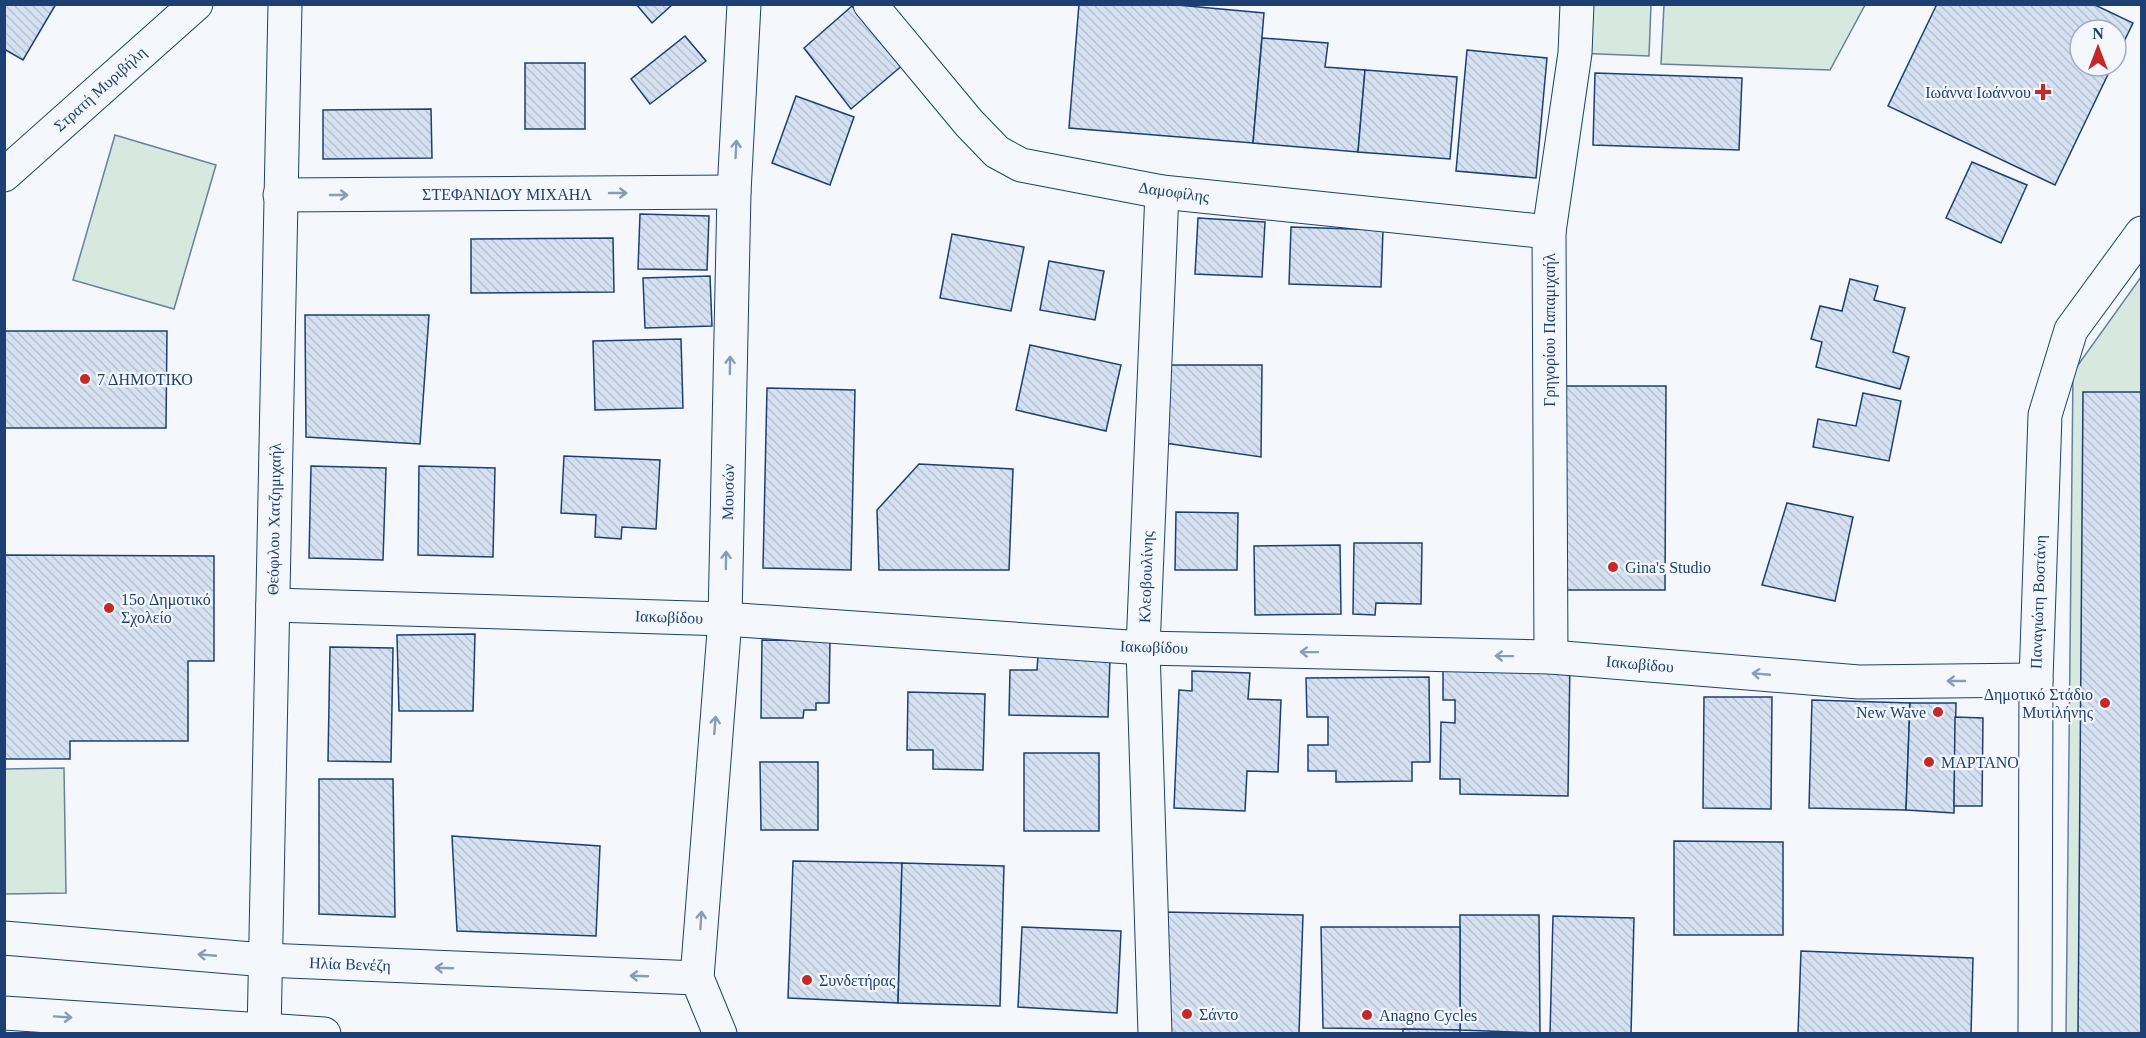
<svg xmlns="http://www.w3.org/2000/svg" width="2146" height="1038" viewBox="0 0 2146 1038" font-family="Georgia,serif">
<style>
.green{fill:#d7e8df;stroke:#687fa3;stroke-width:1.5}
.building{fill:url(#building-back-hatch);stroke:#1d3f73;stroke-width:1.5}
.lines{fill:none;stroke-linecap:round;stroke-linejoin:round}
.street-casing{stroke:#1d3f73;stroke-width:35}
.secondary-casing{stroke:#1d3f73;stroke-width:35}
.street{stroke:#f4f7fb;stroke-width:33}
.secondary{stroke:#f4f7fb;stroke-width:33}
.oneway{stroke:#889bb7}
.poi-dot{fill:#c62828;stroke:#f4f7fb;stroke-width:2}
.labels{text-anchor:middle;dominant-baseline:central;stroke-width:4.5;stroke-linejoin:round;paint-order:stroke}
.street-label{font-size:16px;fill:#1d3f73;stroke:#f4f7fb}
.poi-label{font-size:16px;fill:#1d3f73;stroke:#f4f7fb;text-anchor:start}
</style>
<defs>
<pattern id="building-back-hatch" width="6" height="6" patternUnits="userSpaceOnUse" patternTransform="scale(1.5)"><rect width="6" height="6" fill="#d5e0f0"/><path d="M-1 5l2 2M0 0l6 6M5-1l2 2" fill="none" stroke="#b6c1d1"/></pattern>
</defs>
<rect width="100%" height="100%" fill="#f4f7fb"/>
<g class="green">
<polygon points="1577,5 1651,5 1649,56 1575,53"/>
<polygon points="1664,5 1664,4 1865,5 1830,70 1661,64"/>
<polygon points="115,135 216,165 174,309 73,280"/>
<polygon points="2141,277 2141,1033 2066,1034 2073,372"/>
<polygon points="64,768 66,893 5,894 5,769"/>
</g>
<g class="building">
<polygon points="4,4 56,4 23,60 4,49"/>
<polygon points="636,4 673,4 652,23"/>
<polygon points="1079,4 1166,4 1264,13 1253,143 1069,128"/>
<polygon points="1937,4 2093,4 2133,23 2116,58 2116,30 2080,30 2080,66 2112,66 2055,185 1888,106"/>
<polygon points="852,6 904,64 851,109 804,48"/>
<polygon points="685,36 706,61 650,104 631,79"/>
<polygon points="1262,38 1328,43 1325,67 1365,70 1358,152 1253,143"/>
<polygon points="1467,50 1547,58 1536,178 1456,171"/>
<rect x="525" y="63" width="60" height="66"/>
<polygon points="1365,70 1457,77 1450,159 1358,152"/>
<polygon points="1595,73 1742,78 1739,150 1593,145"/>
<polygon points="796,96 854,117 830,185 772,163"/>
<polygon points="431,109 432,158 323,159 323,110"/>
<polygon points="1972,162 2027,185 2001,243 1946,218"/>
<polygon points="640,214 709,216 707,270 638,269"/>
<polygon points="1198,218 1265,222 1262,277 1195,274"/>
<polygon points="1291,227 1383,230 1381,287 1289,284"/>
<polygon points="952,234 1024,247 1011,311 940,298"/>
<polygon points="613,238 614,292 471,293 471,239"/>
<polygon points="1049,261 1104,271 1095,320 1040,310"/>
<polygon points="710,276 712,326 645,328 643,278"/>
<polygon points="1850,279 1878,286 1874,300 1905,308 1893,352 1909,357 1900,389 1816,367 1822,342 1811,339 1820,306 1842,311"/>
<polygon points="305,315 429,315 420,444 306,437"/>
<polygon points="4,331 167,331 166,428 4,428"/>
<polygon points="681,339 683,408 595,410 593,341"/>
<polygon points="1030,345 1121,365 1106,431 1016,410"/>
<polygon points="1162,365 1262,365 1261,457 1158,442"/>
<polygon points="1566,386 1666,386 1665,590 1566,590"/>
<polygon points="767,388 855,390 851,570 763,568"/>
<polygon points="2083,392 2142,392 2141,1034 2078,1034"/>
<polygon points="1863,393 1901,401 1889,461 1813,447 1818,419 1856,426"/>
<polygon points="564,456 660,460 656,529 622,527 621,539 595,537 596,515 561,513"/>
<polygon points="919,464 1013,469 1009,570 879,570 877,510"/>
<polygon points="311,466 386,468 383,560 309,558"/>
<polygon points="419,466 495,468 493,557 418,555"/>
<polygon points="1787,503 1853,517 1835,601 1762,585"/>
<polygon points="1176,512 1238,513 1237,570 1175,570"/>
<polygon points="1354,543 1422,543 1421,604 1376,603 1375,615 1353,614"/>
<polygon points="1340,545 1341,614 1255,615 1254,546"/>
<polygon points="4,555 214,556 214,661 188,661 188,741 70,741 70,759 4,759"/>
<polygon points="475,634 473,711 399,711 397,635"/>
<polygon points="762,640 830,641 829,703 816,703 816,710 804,710 803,718 761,718"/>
<polygon points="330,647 393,648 391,762 328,761"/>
<polygon points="1038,656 1110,658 1108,717 1009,715 1010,670 1037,670"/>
<polygon points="1570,660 1568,796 1460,794 1460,779 1440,779 1441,722 1455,723 1455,700 1443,700 1443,664"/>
<polygon points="1192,671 1250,673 1248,699 1281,700 1278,772 1247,771 1245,811 1174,808 1179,690 1192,691"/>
<polygon points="1429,677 1430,762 1412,762 1412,781 1336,782 1336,771 1308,771 1308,745 1328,745 1328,717 1307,717 1306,678"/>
<polygon points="908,692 985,694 983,770 933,769 933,750 907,750"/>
<polygon points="1704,697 1772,697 1771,809 1703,808"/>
<polygon points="1812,700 1910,703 1906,810 1809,808"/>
<polygon points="1910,703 1956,703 1954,813 1906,810"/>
<polygon points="1955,717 1983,718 1982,806 1954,806"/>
<rect x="1024" y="753" width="75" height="78"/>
<polygon points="760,762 818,762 818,830 761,830"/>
<polygon points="319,779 393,779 395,917 319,914"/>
<polygon points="452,836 600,846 596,936 457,931"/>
<polygon points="1674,841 1783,842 1783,935 1674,935"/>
<polygon points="793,861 902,863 898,1003 788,998"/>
<polygon points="902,863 1004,866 1000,1006 898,1003"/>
<polygon points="1164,912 1303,915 1299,1034 1161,1034"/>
<polygon points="1460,915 1539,915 1540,1033 1460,1030"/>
<polygon points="1553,916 1634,918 1631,1034 1550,1034"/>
<polygon points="1022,927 1121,931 1117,1013 1018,1007"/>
<polygon points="1321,927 1460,927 1460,1030 1323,1028"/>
<polygon points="1801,951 1973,958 1971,1034 1798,1034"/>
<polygon points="1403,1029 1460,1030 1460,1034 1403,1034"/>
</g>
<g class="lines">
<g class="street-casing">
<g id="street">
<polyline points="870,4 969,123 997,152 1021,165 1162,192 1549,232"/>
<polyline points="280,195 734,192"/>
<polyline points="273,605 725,619 1143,648 1551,657 1859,682 2036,680"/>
<polyline points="1551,657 1549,232 1575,53 1577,4"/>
<polyline points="4,938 265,960 697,978"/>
<polyline points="4,1013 324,1034"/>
<polyline points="264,1034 285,4"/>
<polyline points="720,1034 697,978 725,619 734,192 744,4"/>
<polyline points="1155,1034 1143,648 1162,192"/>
</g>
</g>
<g class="secondary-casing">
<g id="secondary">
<polyline points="4,175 196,4"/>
<polyline points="2035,1034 2036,680 2045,415 2071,330 2142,233"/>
</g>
</g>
<use href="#street" class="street"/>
<use href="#secondary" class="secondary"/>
</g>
<defs><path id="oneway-shaft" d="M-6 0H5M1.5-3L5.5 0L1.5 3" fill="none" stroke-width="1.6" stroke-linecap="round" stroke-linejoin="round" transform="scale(1.5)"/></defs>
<g class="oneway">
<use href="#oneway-shaft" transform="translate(736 149) rotate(-87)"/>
<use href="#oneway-shaft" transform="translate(618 193)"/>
<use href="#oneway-shaft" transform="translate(339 195)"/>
<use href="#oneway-shaft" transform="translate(730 365) rotate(-89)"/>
<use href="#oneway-shaft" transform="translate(726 560) rotate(-89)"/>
<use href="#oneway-shaft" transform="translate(1309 652) rotate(-179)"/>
<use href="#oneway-shaft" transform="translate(1504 656) rotate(-179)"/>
<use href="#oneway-shaft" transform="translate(1761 674) rotate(-175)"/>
<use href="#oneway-shaft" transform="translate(1956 681) rotate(180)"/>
<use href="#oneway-shaft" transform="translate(715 725) rotate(-85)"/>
<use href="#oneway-shaft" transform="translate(701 920) rotate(-86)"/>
<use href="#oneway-shaft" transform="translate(207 955) rotate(-175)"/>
<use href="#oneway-shaft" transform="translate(444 968) rotate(-178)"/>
<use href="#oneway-shaft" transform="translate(639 976) rotate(-178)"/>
<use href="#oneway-shaft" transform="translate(63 1017) rotate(4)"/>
</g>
<g class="poi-dot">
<path d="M2040 83h6v6h6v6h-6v6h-6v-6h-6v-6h6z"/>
<circle cx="85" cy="379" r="6"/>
<circle cx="1613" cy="567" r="6"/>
<circle cx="109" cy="608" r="6"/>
<circle cx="2105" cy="703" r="6"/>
<circle cx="1938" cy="712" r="6"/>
<circle cx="1929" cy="762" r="6"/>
<circle cx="807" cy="980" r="6"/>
<circle cx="1187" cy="1014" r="6"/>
<circle cx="1367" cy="1015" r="6"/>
</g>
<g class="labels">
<g class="street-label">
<text transform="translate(100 89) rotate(-42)">Στρατή Μυριβήλη</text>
<text transform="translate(1174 192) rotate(8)">Δαμοφίλης</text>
<text x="507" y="194">ΣΤΕΦΑΝΙΔΟΥ ΜΙΧΑΗΛ</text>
<text transform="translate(1549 330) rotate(-90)">Γρηγορίου Παπαμιχαήλ</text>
<text transform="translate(728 492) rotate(-89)">Μουσών</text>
<text transform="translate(274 519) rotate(-89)">Θεόφιλου Χατζημιχαήλ</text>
<text transform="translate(1146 577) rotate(-88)">Κλεοβουλίνης</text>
<text transform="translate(2038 602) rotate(-88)">Παναγιώτη Βοστάνη</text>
<text transform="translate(669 617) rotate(2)">Ιακωβίδου</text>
<text transform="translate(1154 647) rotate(2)">Ιακωβίδου</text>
<text transform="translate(1640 664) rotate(5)">Ιακωβίδου</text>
<text transform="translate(350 964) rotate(2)">Ηλία Βενέζη</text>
</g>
<g class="poi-label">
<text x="2031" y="92" text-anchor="end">Ιωάννα Ιωάννου</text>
<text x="97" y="379">7 ΔΗΜΟΤΙΚΟ</text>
<text x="1625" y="567">Gina's Studio</text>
<text x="121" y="599">15o Δημοτικό<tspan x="121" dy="18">Σχολείο</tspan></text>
<text x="2093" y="694" text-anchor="end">Δημοτικό Στάδιο<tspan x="2093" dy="18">Μυτιλήνης</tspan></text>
<text x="1926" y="712" text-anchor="end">New Wave</text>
<text x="1941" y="762">ΜΑΡΤΑΝΟ</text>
<text x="819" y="980">Συνδετήρας</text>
<text x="1199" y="1014">Σάντο</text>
<text x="1379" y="1015">Anagno Cycles</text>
</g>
</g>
<rect width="2146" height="1038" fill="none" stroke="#1d3f73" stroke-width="12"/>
<g transform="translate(2098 48)"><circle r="28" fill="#f4f7fb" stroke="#9eadc5" stroke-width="1.5"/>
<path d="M0-4.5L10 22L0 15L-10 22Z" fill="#c62828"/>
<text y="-9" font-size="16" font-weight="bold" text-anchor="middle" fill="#1d3f73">N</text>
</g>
</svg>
